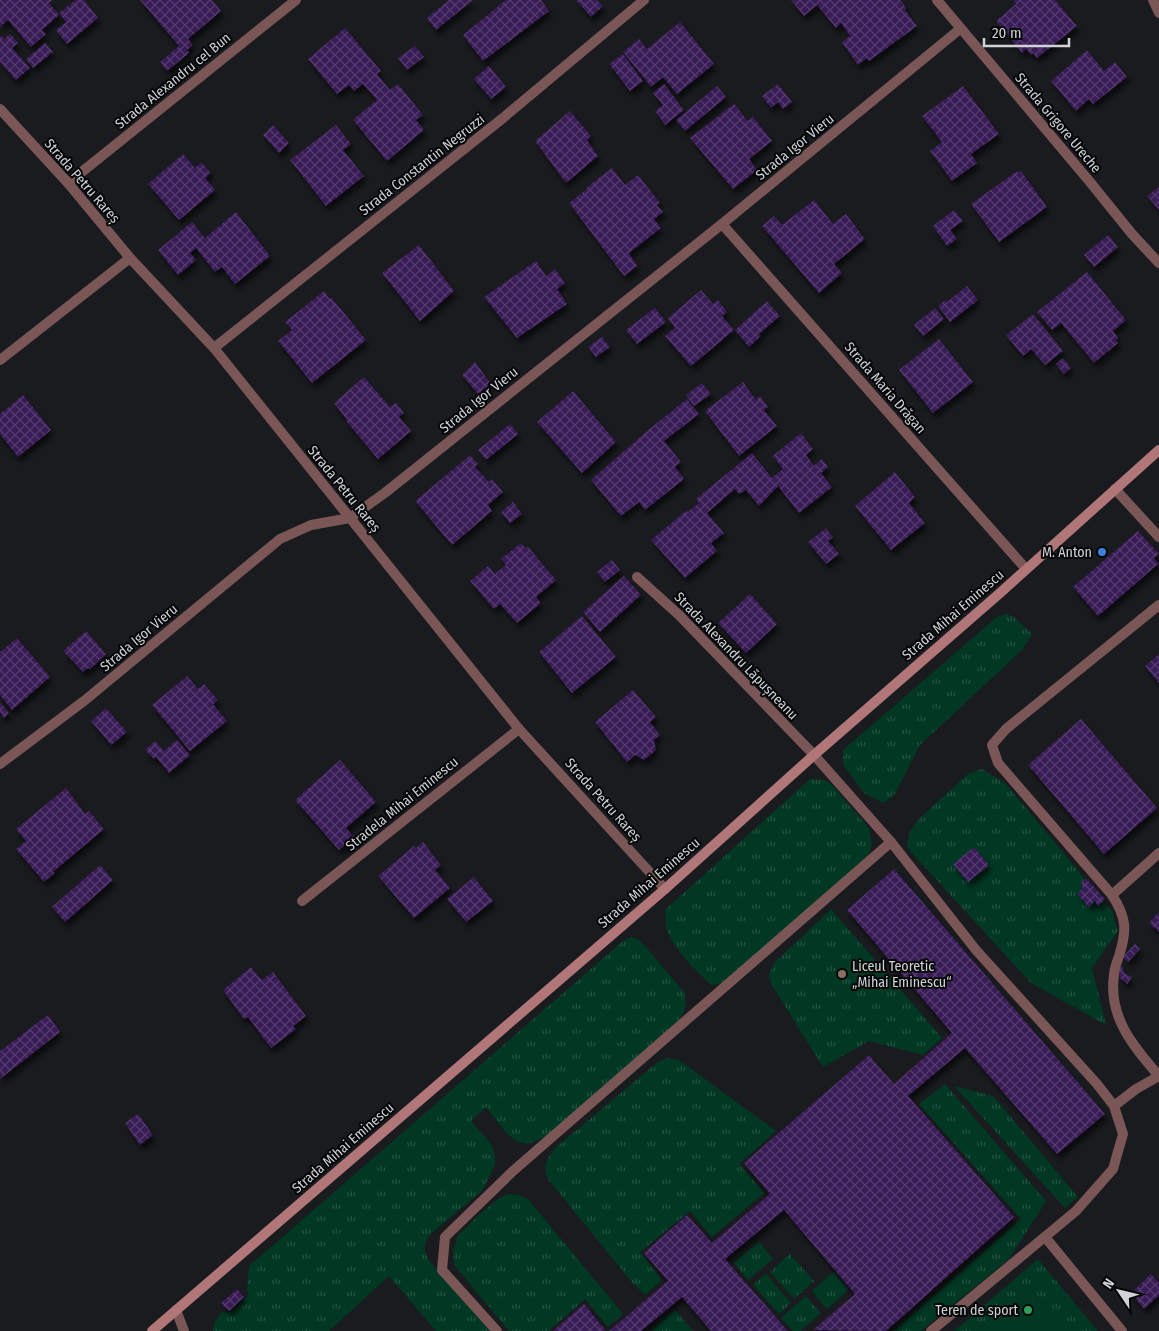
<svg xmlns="http://www.w3.org/2000/svg" width="1159" height="1331" viewBox="0 0 1159 1331" font-family="'Fira Sans Condensed',sans-serif">
<style>
.grass{fill:url(#grass-tufts)}
.pitch{fill:#003823}
.building{fill:url(#building-cross-hatch);filter:url(#shadow)}
.lines{fill:none;stroke-linecap:round;stroke-linejoin:round}
.lane{stroke:#7a5656;stroke-width:10}
.street{stroke:#7a5656;stroke-width:10}
.secondary{stroke:#b17778;stroke-width:10}
.shop-dot{fill:#3f7fe0;stroke:#050607;stroke-width:2}
.education-dot{fill:#8d6e63;stroke:#050607;stroke-width:2}
.leisure-dot{fill:#2e9e5b;stroke:#050607;stroke-width:2}
.labels{text-anchor:middle;dominant-baseline:central;stroke-width:4;stroke-linejoin:round;paint-order:stroke}
.street-label{font-size:14px;fill:#d1d3d5;stroke:#050607}
.poi-label{font-size:14px;fill:#d1d3d5;stroke:#050607;text-anchor:end}
</style>
<defs>
<pattern id="grass-tufts" width="24" height="20" patternUnits="userSpaceOnUse" patternTransform="scale(1.25)"><rect width="24" height="20" fill="#003823"/><path d="M3 7l-1-3M5 7V3M7 7l1-3M15 17l-1-3M17 17v-4M19 17l1-3" fill="none" stroke="#245442"/></pattern>
<pattern id="building-cross-hatch" width="8" height="8" patternUnits="userSpaceOnUse" patternTransform="scale(1.25)"><rect width="8" height="8" fill="#391a57"/><path d="M0 0l8 8M0 8l8-8" fill="none" stroke="#553a6e"/></pattern>
<filter id="shadow"><feDropShadow dx="3" dy="5.5" stdDeviation="2.5" flood-color="#0009"/></filter>
</defs>
<rect width="100%" height="100%" fill="#191b1e"/>
<g class="grass">
<polygon points="1006,614 1014,617 1032,634 1022,650 920,745 895,794 884,803 865,794 843,765 843,750 997,617"/>
<polygon points="982,769 1006,784 1112,911 1118,931 1092,968 1106,1025 1031,983 911,852 907,846 910,831 920,818 968,774"/>
<path d="M810 779 824 780 831 784 869 828 872 846 868 855 737 972 723 984 712 985C701 977 672 946 668 933 665 925 665 917 666 909Z"/>
<polygon points="831,909 942,1038 923,1055 869,1041 823,1067 771,984 769,974 775,962"/>
<path d="M631 937 640 940 684 992 686 1003 684 1012 678 1021 545 1137C538 1140 531 1145 522 1143 510 1141 494 1117 486 1107L471 1121 492 1145 495 1156V1165L482 1191 428 1236C423 1248 424 1254 432 1264L490 1331H436L389 1276 329 1331H213L214 1323 222 1312 229 1313 249 1295 247 1291 249 1266 623 941Z"/>
<path d="M667 1058 676 1059 682 1062 776 1131 739 1164 764 1193 712 1237 690 1211 640 1252 662 1280 645 1295 631 1281 547 1178C543 1166 547 1159 554 1149L659 1061Z"/>
<polygon points="945,1084 1046,1201 1009,1259 921,1331 894,1331 1021,1219 919,1104"/>
<polygon points="954,1086 993,1096 1078,1197 1065,1208"/>
<polygon points="509,1194 519,1195 528,1199 623,1314 608,1327 585,1299 549,1331 509,1331 454,1265 453,1251 458,1235 481,1213 501,1197"/>
<polygon points="759,1242 773,1259 748,1280 734,1263"/>
<polygon points="790,1254 814,1281 794,1299 770,1272"/>
<polygon points="1038,1259 1098,1331 954,1331"/>
<polygon points="833,1272 848,1290 827,1309 812,1291"/>
<polygon points="766,1274 791,1303 779,1314 753,1285"/>
<polygon points="806,1296 821,1313 800,1331 793,1331 781,1318"/>
<polygon points="675,1310 693,1331 652,1331"/>
</g>
<polygon class="pitch" points="1031,1289 1067,1331 983,1331"/>
<g class="building">
<polygon points="0,0 53,0 49,3 59,15 42,30 46,34 31,47 8,20 0,27"/>
<polygon points="76,0 84,0 98,18 67,44 56,30 66,22 59,13"/>
<polygon points="140,0 212,0 221,11 188,39 193,45 187,50 189,53 167,71 160,62 179,46"/>
<polygon points="449,0 473,0 436,30 427,18"/>
<polygon points="506,0 541,0 549,11 483,61 463,35"/>
<polygon points="576,0 597,0 603,6 591,17"/>
<polygon points="791,0 900,0 906,8 905,10 917,26 869,61 867,58 858,65 842,42 850,36 841,23 836,28 817,5 804,16"/>
<polygon points="1013,0 1055,0 1077,26 1037,58 1033,53 1031,55 1026,49 1022,53 996,21 1016,4"/>
<polygon points="680,22 714,64 677,94 663,77 651,87 623,52 639,39 647,49"/>
<polygon points="345,28 381,71 377,74 390,90 398,84 423,115 416,120 424,130 387,161 353,120 377,100 363,84 354,91 349,85 337,94 308,59"/>
<polygon points="10,34 18,43 12,48 30,68 16,80 0,62 0,35 4,39"/>
<polygon points="45,43 53,52 33,68 26,59"/>
<polygon points="415,46 424,57 407,70 398,58"/>
<polygon points="1087,50 1104,71 1115,62 1127,77 1093,104 1089,99 1076,111 1051,81"/>
<polygon points="623,54 643,81 630,91 609,64"/>
<polygon points="489,66 506,87 491,99 474,79"/>
<polygon points="664,84 684,110 665,125 655,111 663,105 653,93"/>
<polygon points="778,84 792,102 783,109 778,102 771,108 762,96"/>
<polygon points="717,86 726,97 685,131 676,120"/>
<polygon points="963,86 999,134 971,154 977,163 952,181 930,151 942,142 922,116"/>
<polygon points="734,104 748,121 753,117 772,141 749,159 757,170 733,189 690,138"/>
<polygon points="570,111 591,136 587,140 598,156 566,183 535,141"/>
<polygon points="273,125 289,143 279,153 263,135"/>
<polygon points="336,125 351,144 343,150 364,176 326,206 290,160"/>
<polygon points="183,154 195,168 201,162 211,173 205,178 215,190 179,220 148,184"/>
<polygon points="612,168 625,185 638,175 660,203 657,205 663,212 654,219 661,228 629,253 637,266 624,276 569,203 587,189 586,188"/>
<polygon points="1017,171 1018,173 1021,171 1047,207 999,242 971,204"/>
<polygon points="1159,187 1159,210 1147,196"/>
<polygon points="814,200 833,224 846,214 865,239 834,264 842,273 819,293 762,226 774,216 782,225"/>
<polygon points="954,210 963,221 950,230 957,239 947,246 933,226"/>
<polygon points="236,212 270,256 235,284 222,267 215,272 196,248 190,253 196,260 178,275 158,250 192,222 205,238"/>
<polygon points="1108,235 1118,247 1094,267 1084,255"/>
<polygon points="419,245 454,291 420,321 382,273"/>
<polygon points="536,261 546,276 555,269 565,283 557,289 567,304 517,338 484,297"/>
<polygon points="1087,272 1126,320 1113,331 1118,338 1116,340 1118,343 1094,363 1061,323 1052,330 1037,312"/>
<polygon points="967,286 978,300 950,322 938,306 945,300 947,302"/>
<polygon points="701,290 713,304 718,300 727,312 722,316 734,330 691,366 665,336 675,328 668,318"/>
<polygon points="324,291 330,299 332,298 366,340 312,383 278,341 292,330 285,322"/>
<polygon points="767,301 780,316 759,334 761,336 749,347 735,330"/>
<polygon points="655,308 666,322 637,344 626,330"/>
<polygon points="935,308 944,319 923,336 914,325"/>
<polygon points="1033,314 1063,351 1045,365 1031,349 1023,356 1006,335"/>
<polygon points="602,337 610,347 596,357 588,347"/>
<polygon points="939,339 973,382 933,413 899,370"/>
<polygon points="1063,358 1071,368 1064,374 1056,364"/>
<polygon points="475,362 491,384 478,394 462,375"/>
<polygon points="364,377 390,407 396,403 404,413 399,417 411,431 378,459 346,421 347,420 334,403"/>
<polygon points="743,382 756,400 760,396 768,407 764,410 777,426 739,456 705,411"/>
<polygon points="702,383 711,394 694,406 686,395"/>
<polygon points="573,391 616,442 582,473 537,422"/>
<polygon points="23,395 51,430 18,457 0,434 0,414"/>
<polygon points="687,399 699,414 664,441 681,462 675,467 684,479 645,510 639,502 621,516 591,480 647,431"/>
<polygon points="510,424 518,434 486,460 478,450"/>
<polygon points="801,433 813,449 806,455 814,466 822,459 828,467 821,473 832,487 799,513 778,486 759,506 746,490 739,494 735,489 707,513 724,533 711,543 717,551 685,578 651,540 687,510 688,512 699,503 696,499 752,453 772,478 783,469 773,456"/>
<polygon points="470,455 478,464 475,467 489,482 492,479 503,492 488,505 492,511 452,545 415,501"/>
<polygon points="895,472 915,497 909,503 925,523 891,550 855,506"/>
<polygon points="513,502 522,514 510,523 501,512"/>
<polygon points="826,528 833,537 828,541 839,554 826,564 808,542"/>
<polygon points="1138,531 1159,554 1154,558 1158,564 1098,616 1073,587"/>
<polygon points="521,543 526,548 528,547 556,580 536,597 541,603 517,623 500,604 494,609 470,581 488,566 495,574 506,565 501,559"/>
<polygon points="612,560 620,570 605,582 597,572"/>
<polygon points="624,576 641,595 600,632 583,612"/>
<polygon points="750,594 777,624 746,653 718,623"/>
<polygon points="582,616 616,657 572,693 539,652"/>
<polygon points="86,631 106,654 90,669 88,668 83,672 63,651"/>
<polygon points="17,638 50,677 12,710 0,695 0,652"/>
<polygon points="1159,654 1159,683 1145,666"/>
<polygon points="187,676 198,689 204,684 218,700 213,704 227,721 190,751 152,705"/>
<polygon points="633,690 656,717 650,722 660,735 654,740 656,750 644,760 635,755 627,762 595,722"/>
<polygon points="0,702 9,713 4,718 0,713"/>
<polygon points="106,708 127,732 111,745 91,721"/>
<polygon points="1081,719 1157,808 1104,854 1028,765"/>
<polygon points="177,740 190,755 169,773 156,757 154,759 145,750 155,741 164,751"/>
<polygon points="340,760 376,802 346,828 354,837 339,850 295,800"/>
<polygon points="66,788 85,814 89,811 104,829 53,872 55,873 44,882 16,849 26,841 16,829"/>
<polygon points="423,842 441,865 435,870 450,888 414,918 378,876 414,846 416,848"/>
<polygon points="974,847 989,865 968,882 953,864"/>
<polygon points="100,865 113,880 65,922 52,907"/>
<polygon points="894,869 1105,1114 1057,1154 965,1048 908,1096 1014,1217 886,1331 813,1330 855,1294 784,1210 725,1259 788,1331 711,1331 682,1297 641,1331 609,1331 668,1281 644,1253 687,1215 712,1243 770,1194 744,1163 869,1055 894,1084 952,1033 847,910"/>
<polygon points="474,877 493,901 466,922 447,899"/>
<polygon points="1086,878 1105,899 1098,906 1095,901 1089,907 1077,894 1083,888 1080,884"/>
<polygon points="1159,912 1159,932 1149,923"/>
<polygon points="1135,944 1140,949 1128,962 1123,957"/>
<polygon points="1122,966 1124,973 1132,977 1127,984 1120,978 1118,968"/>
<polygon points="251,967 262,980 273,972 306,1016 293,1026 296,1029 271,1048 248,1017 244,1019 223,990"/>
<polygon points="48,1015 60,1032 0,1079 0,1051"/>
<polygon points="138,1114 153,1135 140,1145 125,1123"/>
<polygon points="1151,1274 1159,1283 1159,1295 1144,1309 1131,1293"/>
<polygon points="237,1289 244,1297 229,1311 221,1303"/>
<polygon points="584,1304 606,1331 553,1331"/>
</g>
<g class="lines">
<g class="lane">
<polyline points="1115,489 1159,537"/>
<polyline points="814,755 891,842 976,950 1097,1084 1114,1106 1123,1134 1113,1169 1076,1211 931,1331"/>
<polyline points="1112,895 1159,853"/>
<path d="M1159 1076C1133 1046 1108 1017 1114 975 1114 969 1117 962 1119 956 1127 931 1127 918 1112 895L998 763 992 745 1006 729 1159 605"/>
<polyline points="1114,1106 1136,1089 1159,1076"/>
<polyline points="497,1331 442,1270 445,1237 513,1171 891,842"/>
</g>
<g class="street">
<polyline points="937,0 1090,182 1132,234 1159,263"/>
<polyline points="1153,0 1159,13"/>
<polyline points="0,109 68,183 130,258 214,348 519,729 665,889"/>
<polyline points="68,183 296,0"/>
<polyline points="722,224 1026,569"/>
<polyline points="214,348 503,118 644,0"/>
<polyline points="0,360 130,258"/>
<polyline points="637,577 679,615 814,755"/>
<polyline points="0,764 84,701 280,539 311,525 350,518 386,492 722,224 960,29"/>
<polyline points="302,901 519,729"/>
<polyline points="1045,1237 1122,1331"/>
<polyline points="176,1310 184,1331"/>
</g>
<polyline class="secondary" points="152,1331 665,889 814,755 1000,593 1159,450"/>
</g>
<circle class="shop-dot" cx="1102" cy="552" r="5"/>
<circle class="education-dot" cx="842" cy="974" r="5"/>
<circle class="leisure-dot" cx="1028" cy="1310" r="5"/>
<g class="labels">
<g class="street-label">
<text transform="translate(173 81) rotate(-39)">Strada Alexandru cel Bun</text>
<text transform="translate(1058 123) rotate(50)">Strada Grigore Ureche</text>
<text transform="translate(795 147) rotate(-39)">Strada Igor Vieru</text>
<text transform="translate(422 165) rotate(-38)">Strada Constantin Negruzzi</text>
<text transform="translate(82 181) rotate(49)">Strada Petru Rareș</text>
<text transform="translate(885 388) rotate(49)">Strada Maria Drăgan</text>
<text transform="translate(479 400) rotate(-39)">Strada Igor Vieru</text>
<text transform="translate(344 489) rotate(51)">Strada Petru Rareș</text>
<text transform="translate(953 615) rotate(-41)">Strada Mihai Eminescu</text>
<text transform="translate(139 638) rotate(-40)">Strada Igor Vieru</text>
<text transform="translate(736 656) rotate(46)">Strada Alexandru Lăpușneanu</text>
<text transform="translate(603 800) rotate(48)">Strada Petru Rareș</text>
<text transform="translate(402 804) rotate(-39)">Stradela Mihai Eminescu</text>
<text transform="translate(649 883) rotate(-41)">Strada Mihai Eminescu</text>
<text transform="translate(343 1148) rotate(-41)">Strada Mihai Eminescu</text>
</g>
<g class="poi-label">
<text x="1092" y="552">M. Anton</text>
<text x="852" y="966" text-anchor="start">Liceul Teoretic<tspan x="852" dy="16">„Mihai Eminescu“</tspan></text>
<text x="1018" y="1310">Teren de sport</text>
</g>
</g>
<g transform="translate(1119 1291) rotate(305)" stroke="#050607" stroke-width="4" paint-order="stroke">
<path d="M0-4L9 19L0 12L-9 19Z" fill="#d1d3d5"/>
<text y="-8" font-size="14" font-weight="bold" text-anchor="middle" fill="#d1d3d5">N</text>
</g>
<path d="M984 38v8h85v-8" fill="none" stroke="#d1d3d5" stroke-width="2.5"/>
<text x="992" y="38" font-size="15" fill="#d1d3d5" stroke="#050607" stroke-width="4" paint-order="stroke">20 m</text>
</svg>
